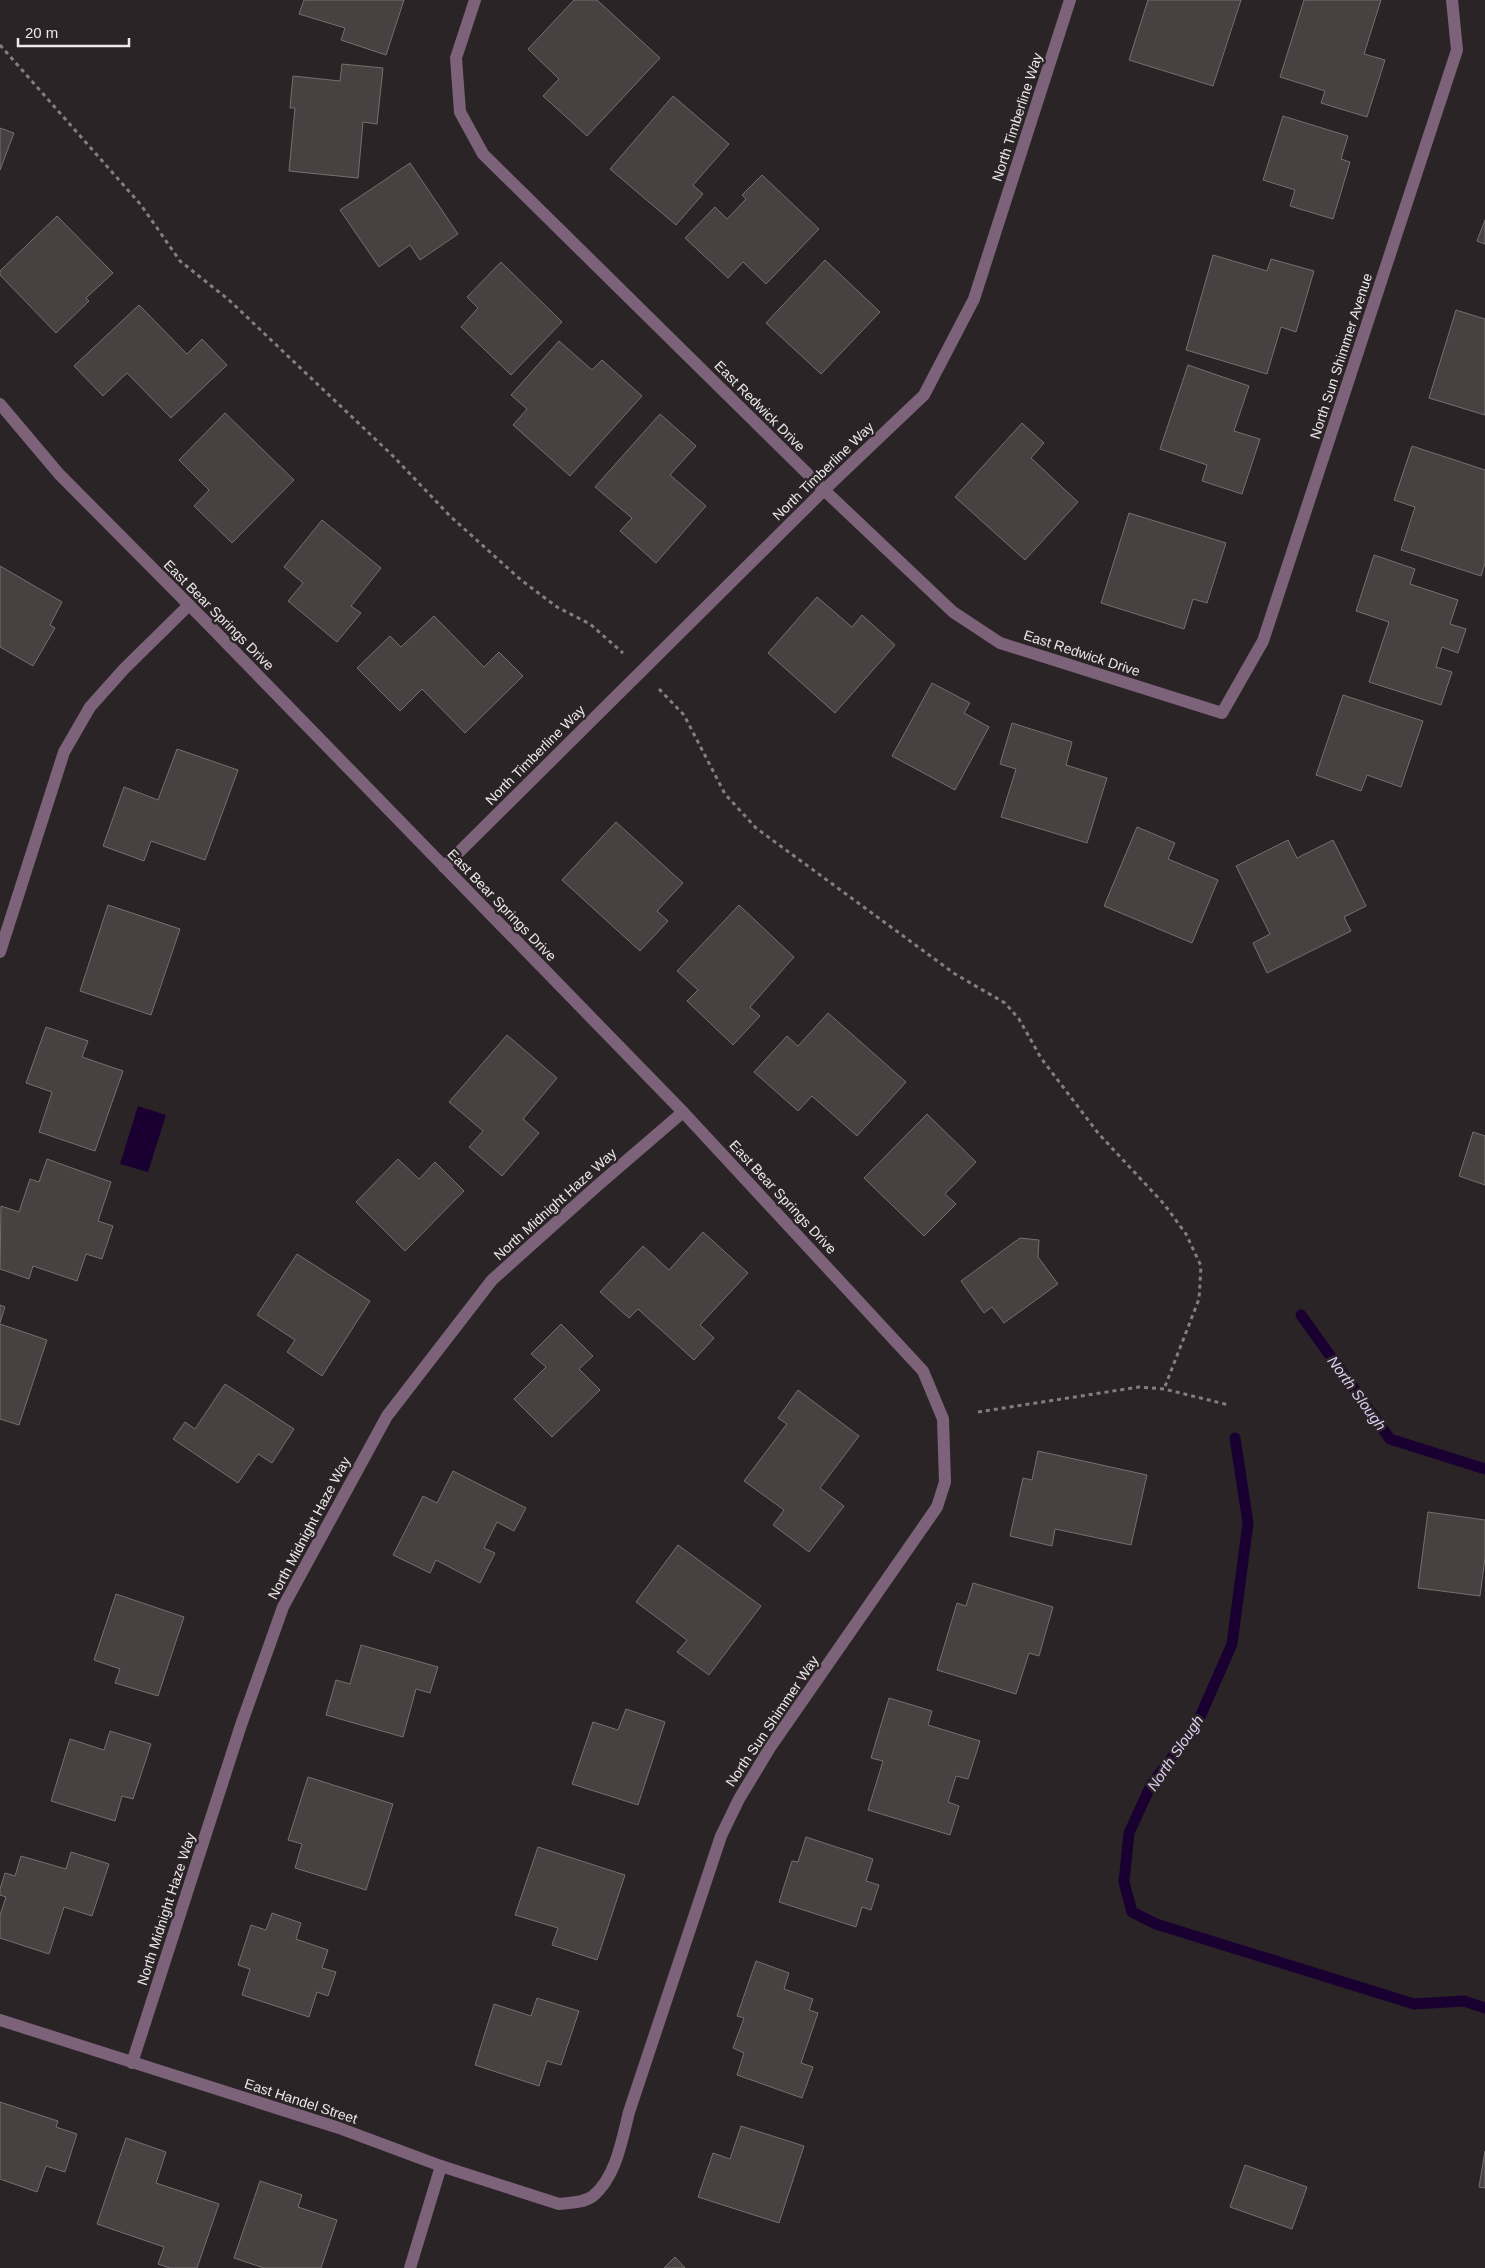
<svg xmlns="http://www.w3.org/2000/svg" width="1485" height="2268" viewBox="0 0 1485 2268" font-family="Helvetica,sans-serif">
<style>
.water{fill:#1a0031}
.lines{fill:none;stroke-linecap:round;stroke-linejoin:round}
.stream{stroke:#1a0031;stroke-width:11}
.building{fill:#494141;stroke:#776e6e}
.path{stroke:#847e81;stroke-width:3;stroke-dasharray:4 4;stroke-linecap:butt}
.minor{stroke:#7c6379;stroke-width:12}
.labels{text-anchor:middle;dominant-baseline:central;stroke-width:5;stroke-linejoin:round;paint-order:stroke}
.street-label{font-size:14px;fill:#ede8ea;stroke:#2b2427}
.water-label{font-size:15px;font-style:italic;fill:#decff3;stroke:#2b2427}
</style>
<rect width="100%" height="100%" fill="#2b2427"/>
<polygon class="water" points="138,1106 166,1115 148,1172 120,1164"/>
<g class="lines">
<g class="stream">
<polyline points="1301,1315 1390,1439 1485,1469"/>
<polyline points="1235,1438 1248,1523 1232,1644 1196,1726 1151,1785 1129,1833 1124,1882 1132,1912 1156,1924 1414,2004 1464,2001 1485,2008"/>
</g>
</g>
<g class="building">
<polygon points="304,0 404,0 386,55 341,40 345,28 299,14"/>
<polygon points="574,0 597,0 660,58 587,136 543,96 559,79 528,49"/>
<polygon points="1148,0 1241,0 1213,86 1129,60"/>
<polygon points="1304,0 1381,0 1364,54 1385,60 1367,117 1321,103 1325,91 1280,77"/>
<polygon points="342,64 383,68 377,124 363,122 358,178 289,171 295,108 290,108 293,76 340,81"/>
<polygon points="673,96 729,144 693,185 703,194 676,225 610,169"/>
<polygon points="1283,116 1348,136 1341,159 1350,162 1333,219 1290,206 1295,190 1263,180"/>
<polygon points="0,128 14,133 0,170"/>
<polygon points="410,163 458,234 420,260 410,245 379,267 340,210"/>
<polygon points="762,175 819,229 766,284 743,262 728,278 685,238 715,207 727,219 746,199 742,195"/>
<polygon points="57,216 113,273 86,298 89,301 56,333 0,275 0,271"/>
<polygon points="1485,220 1485,244 1477,241"/>
<polygon points="1213,255 1267,271 1271,259 1314,271 1296,332 1281,327 1267,374 1186,350"/>
<polygon points="825,260 880,312 821,374 766,323"/>
<polygon points="501,262 562,322 511,375 461,327 478,308 467,297"/>
<polygon points="139,305 187,354 202,339 227,365 171,418 127,373 103,396 74,366"/>
<polygon points="1456,310 1485,319 1485,415 1429,398"/>
<polygon points="559,341 592,370 602,360 642,396 570,476 513,425 527,409 511,395"/>
<polygon points="1188,365 1249,386 1234,431 1260,439 1242,494 1202,481 1207,465 1160,449"/>
<polygon points="225,413 294,480 232,543 194,506 209,490 179,460"/>
<polygon points="660,414 696,446 670,475 706,506 656,563 620,531 632,518 595,487"/>
<polygon points="1022,423 1044,443 1031,458 1078,502 1025,560 955,497"/>
<polygon points="1412,446 1485,470 1485,563 1481,576 1401,550 1415,507 1394,500"/>
<polygon points="1129,513 1226,543 1207,603 1193,599 1184,629 1101,603"/>
<polygon points="322,520 381,568 351,606 361,613 337,642 288,601 303,583 284,567"/>
<polygon points="1374,555 1415,569 1410,584 1458,600 1450,624 1466,629 1458,653 1442,647 1436,667 1452,672 1441,705 1369,682 1389,622 1356,611"/>
<polygon points="0,566 62,602 50,625 55,628 33,666 0,647"/>
<polygon points="817,597 852,627 862,615 895,645 835,713 768,653"/>
<polygon points="434,616 484,667 499,652 523,676 465,733 422,689 400,711 357,668 390,636 401,647"/>
<polygon points="932,683 970,703 964,713 989,727 955,790 892,756"/>
<polygon points="1343,695 1423,721 1401,787 1367,775 1361,791 1316,775"/>
<polygon points="1012,723 1072,742 1066,765 1107,778 1087,843 1001,817 1016,769 1000,764"/>
<polygon points="177,749 238,770 205,860 151,841 144,861 103,846 124,787 158,800"/>
<polygon points="616,822 683,883 657,911 668,921 640,951 562,880"/>
<polygon points="1137,827 1175,843 1168,859 1218,880 1192,943 1104,906"/>
<polygon points="1288,840 1297,858 1333,840 1366,906 1344,917 1351,931 1267,973 1253,943 1270,934 1236,866"/>
<polygon points="108,905 180,929 151,1015 80,991"/>
<polygon points="739,905 794,957 750,1007 760,1016 733,1045 687,1001 698,990 677,971"/>
<polygon points="828,1013 906,1082 857,1136 812,1096 798,1111 754,1072 787,1036 798,1046"/>
<polygon points="46,1027 88,1041 82,1057 123,1071 95,1151 39,1132 52,1092 26,1083"/>
<polygon points="507,1035 557,1078 523,1119 539,1133 502,1176 469,1147 483,1131 449,1102"/>
<polygon points="927,1114 976,1162 945,1194 956,1204 924,1236 864,1178"/>
<polygon points="1473,1132 1485,1136 1485,1185 1459,1176"/>
<polygon points="47,1159 111,1182 98,1221 113,1226 102,1259 86,1254 77,1281 33,1266 29,1279 0,1269 1,1206 19,1212 30,1179 39,1182"/>
<polygon points="398,1159 419,1179 435,1162 464,1191 405,1251 356,1202"/>
<polygon points="703,1232 748,1273 700,1325 714,1338 694,1360 638,1309 629,1318 600,1292 643,1246 669,1270"/>
<polygon points="1020,1238 1039,1240 1038,1257 1058,1284 1004,1323 992,1307 984,1313 961,1281"/>
<polygon points="297,1254 370,1301 322,1376 287,1352 295,1340 257,1315"/>
<polygon points="0,1305 5,1307 0,1323"/>
<polygon points="0,1324 47,1340 19,1425 0,1419"/>
<polygon points="561,1324 593,1356 579,1369 600,1390 552,1437 514,1399 546,1367 531,1354"/>
<polygon points="225,1384 294,1429 272,1463 258,1454 238,1483 173,1439 185,1422 195,1429"/>
<polygon points="798,1390 859,1436 820,1488 844,1506 809,1552 773,1525 784,1510 744,1481 787,1424 778,1418"/>
<polygon points="1038,1451 1147,1475 1131,1545 1055,1529 1052,1546 1010,1536 1023,1478 1032,1480"/>
<polygon points="453,1471 526,1508 514,1531 497,1522 484,1548 495,1553 480,1583 436,1560 430,1573 393,1555 423,1496 437,1503"/>
<polygon points="1428,1512 1485,1520 1485,1558 1480,1596 1418,1588"/>
<polygon points="678,1545 761,1606 709,1675 677,1652 687,1640 636,1602"/>
<polygon points="973,1583 1053,1607 1039,1656 1029,1653 1016,1694 937,1670 957,1603 966,1606"/>
<polygon points="116,1594 184,1617 158,1696 115,1683 120,1669 94,1660"/>
<polygon points="361,1645 438,1667 430,1693 416,1689 403,1737 326,1715 336,1680 350,1684"/>
<polygon points="889,1698 932,1711 928,1725 980,1741 968,1779 956,1776 948,1802 959,1806 950,1835 868,1810 883,1761 871,1758"/>
<polygon points="626,1709 665,1722 638,1805 572,1784 593,1722 618,1730"/>
<polygon points="110,1731 151,1744 133,1799 122,1796 115,1821 51,1801 70,1739 104,1750"/>
<polygon points="308,1777 393,1804 366,1890 295,1868 302,1844 288,1840"/>
<polygon points="806,1837 873,1859 866,1881 879,1885 871,1910 862,1907 856,1927 779,1902 792,1861 798,1862"/>
<polygon points="538,1847 625,1875 597,1960 552,1945 558,1928 515,1915"/>
<polygon points="71,1852 109,1864 92,1916 64,1907 49,1954 0,1938 0,1915 6,1897 0,1895 0,1889 5,1873 15,1876 21,1856 66,1869"/>
<polygon points="272,1913 301,1923 296,1939 328,1950 322,1968 336,1972 328,1996 317,1992 309,2017 242,1995 250,1969 238,1965 251,1925 266,1930"/>
<polygon points="756,1961 789,1973 784,1989 813,1999 809,2010 818,2013 801,2063 813,2067 802,2098 737,2075 744,2053 733,2048 744,2018 737,2016"/>
<polygon points="537,1998 579,2011 561,2065 547,2061 539,2086 475,2065 494,2004 531,2016"/>
<polygon points="0,2102 58,2121 56,2127 77,2134 65,2172 46,2166 37,2192 0,2179"/>
<polygon points="741,2126 804,2146 779,2223 698,2197 713,2153 730,2159"/>
<polygon points="126,2138 166,2152 156,2183 219,2204 197,2268 170,2268 158,2264 164,2247 97,2224"/>
<polygon points="1485,2151 1485,2188 1479,2187"/>
<polygon points="1245,2165 1307,2187 1292,2229 1230,2207"/>
<polygon points="260,2181 302,2195 298,2207 337,2220 321,2268 264,2268 234,2258"/>
<polygon points="675,2257 685,2268 664,2268"/>
</g>
<g class="lines">
<g class="path">
<polyline points="0,45 141,205 180,261 229,300 393,456 450,516 521,580 557,607 590,624 623,653"/>
<polyline points="659,689 684,715 725,794 756,828 955,974 1005,1003 1019,1019 1041,1058 1098,1133 1164,1204 1186,1234 1201,1266 1199,1299 1164,1389"/>
<polyline points="978,1412 1139,1387 1164,1389 1229,1405"/>
</g>
<g class="minor">
<polyline points="475,0 456,58 460,112 483,154 824,490 953,612 1000,643 1222,713 1263,641 1457,50 1452,0"/>
<path d="M0 404 59 474 207 623 683 1112 923 1371 943 1419 945 1482 937 1507 771 1746 739 1799 721 1836 629 2112C622 2140 616 2177 593 2196 584 2203 569 2203 559 2204L441 2166 339 2128 0 2020"/>
<polyline points="444,867 824,490 924,395 974,299 1070,0"/>
<polyline points="0,952 64,752 90,707 124,669 189,605"/>
<polyline points="132,2063 241,1725 283,1607 387,1416 492,1280 597,1186 683,1112"/>
<polyline points="410,2268 441,2166"/>
</g>
</g>
<g class="labels">
<g class="street-label">
<text transform="translate(1017 117) rotate(-72)">North Timberline Way</text>
<text transform="translate(1341 356) rotate(-72)">North Sun Shimmer Avenue</text>
<text transform="translate(760 406) rotate(45)">East Redwick Drive</text>
<text transform="translate(823 471) rotate(-44)">North Timberline Way</text>
<text transform="translate(219 615) rotate(45)">East Bear Springs Drive</text>
<text transform="translate(1082 653) rotate(18)">East Redwick Drive</text>
<text transform="translate(535 755) rotate(-45)">North Timberline Way</text>
<text transform="translate(502 905) rotate(46)">East Bear Springs Drive</text>
<text transform="translate(783 1197) rotate(47)">East Bear Springs Drive</text>
<text transform="translate(555 1204) rotate(-42)">North Midnight Haze Way</text>
<text transform="translate(309 1528) rotate(-62)">North Midnight Haze Way</text>
<text transform="translate(772 1721) rotate(-56)">North Sun Shimmer Way</text>
<text transform="translate(166 1909) rotate(-72)">North Midnight Haze Way</text>
<text transform="translate(301 2101) rotate(18)">East Handel Street</text>
</g>
<g class="water-label">
<text transform="translate(1357 1393) rotate(54)">North Slough</text>
<text transform="translate(1175 1753) rotate(-56)">North Slough</text>
</g>
</g>
<path d="M18 38v8h111v-8" fill="none" stroke="#ede8ea" stroke-width="2.5"/>
<text x="25" y="38" font-size="15" fill="#ede8ea" stroke="#2b2427" stroke-width="4" paint-order="stroke">20 m</text>
</svg>
